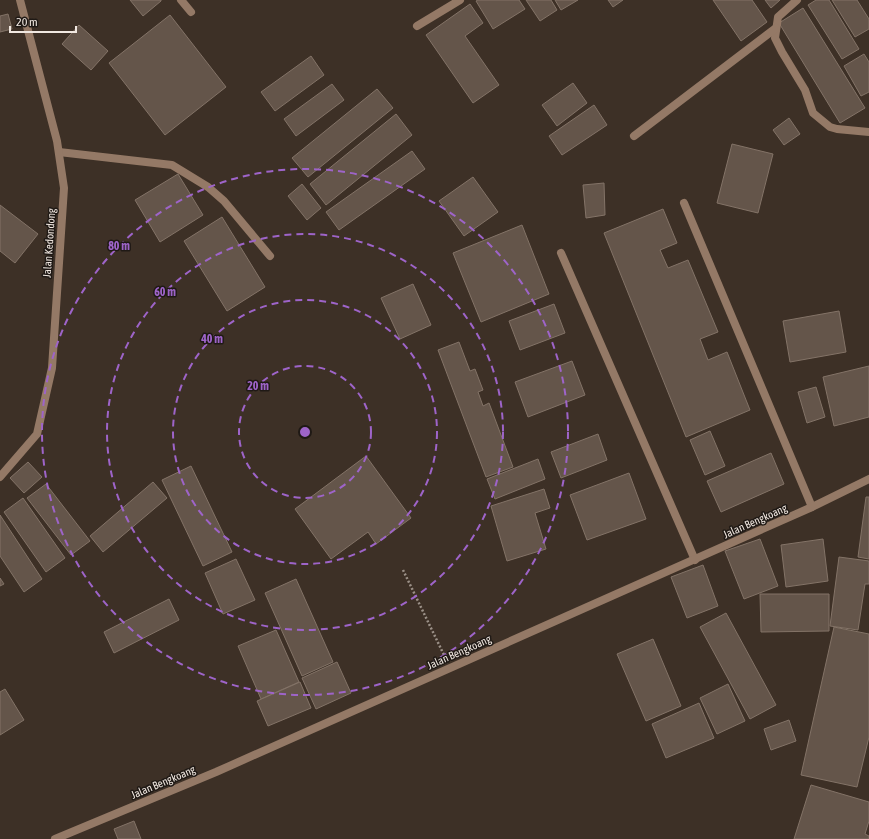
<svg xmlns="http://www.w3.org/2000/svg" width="869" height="839" viewBox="0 0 869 839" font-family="'Asap Condensed',sans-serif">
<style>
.building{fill:#64554a;stroke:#837367}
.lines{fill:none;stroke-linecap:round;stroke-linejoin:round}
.path{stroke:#9b9087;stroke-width:2.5;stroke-dasharray:2 2;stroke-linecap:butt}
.minor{stroke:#947966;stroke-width:8}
.ring{fill:none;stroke:#9e64c9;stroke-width:2;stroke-dasharray:7 5}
.labels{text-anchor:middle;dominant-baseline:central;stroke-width:3;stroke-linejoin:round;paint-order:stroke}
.street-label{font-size:11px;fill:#f1e8e1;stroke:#1f1915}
.centre{fill:#9e64c9;stroke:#1f1915;stroke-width:2}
.ring-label{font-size:12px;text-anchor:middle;font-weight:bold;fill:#9e64c9;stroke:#1f1915;stroke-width:3;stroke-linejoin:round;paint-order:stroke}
</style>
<rect width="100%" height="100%" fill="#3d3026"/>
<g class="building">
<polygon points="130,0 161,0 161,1 143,16"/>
<polygon points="478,0 519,0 525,9 493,29 476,1"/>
<polygon points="526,0 551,0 557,10 540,21"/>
<polygon points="555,0 578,0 561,10"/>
<polygon points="608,0 623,0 613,7"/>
<polygon points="713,0 752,0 767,22 741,41"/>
<polygon points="765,0 780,0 771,8"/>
<polygon points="816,0 829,0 859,49 842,59 808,5"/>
<polygon points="832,0 857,0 869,19 869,29 855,37"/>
<polygon points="470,4 483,23 465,36 499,85 473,103 426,35"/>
<polygon points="803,8 865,108 840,123 779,23"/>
<polygon points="8,14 12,29 0,32 0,16"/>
<polygon points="170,15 226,87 165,135 109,63"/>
<polygon points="79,25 108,51 91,70 62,44"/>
<polygon points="864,54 869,62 869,92 861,96 844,66"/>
<polygon points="311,56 324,75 275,111 261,92"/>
<polygon points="573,83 587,103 557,126 542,105"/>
<polygon points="332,84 344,100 296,136 284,119"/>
<polygon points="377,89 393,108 308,177 292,158"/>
<polygon points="594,105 607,125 562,155 549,136"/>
<polygon points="396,114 412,135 326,205 310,184"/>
<polygon points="789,118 800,134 784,145 773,130"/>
<polygon points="732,144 773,154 758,213 717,203"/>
<polygon points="412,151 425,169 339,230 326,212"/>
<polygon points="178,174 203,215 160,242 135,200"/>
<polygon points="473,177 498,212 464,236 439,201"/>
<polygon points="604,183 605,215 586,218 583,185"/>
<polygon points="302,184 321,208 307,220 288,196"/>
<polygon points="0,205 38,234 15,263 0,251"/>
<polygon points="663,209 677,243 660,250 668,268 688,260 718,332 700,339 708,360 727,352 750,410 686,437 604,233"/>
<polygon points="222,217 265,287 227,311 184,241"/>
<polygon points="522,225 549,294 481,322 453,253"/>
<polygon points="413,284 431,325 400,339 381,298"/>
<polygon points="554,304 565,333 520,350 509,321"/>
<polygon points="839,311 846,352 790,362 783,321"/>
<polygon points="459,342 470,371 475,369 483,390 478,392 483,406 489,403 513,467 486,477 438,350"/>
<polygon points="572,361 585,395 528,417 515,382"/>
<polygon points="869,366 869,417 834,426 823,377"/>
<polygon points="816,387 825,417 807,423 798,392"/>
<polygon points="710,431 725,466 705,475 690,440"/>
<polygon points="598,434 607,460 561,478 551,452"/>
<polygon points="771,453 784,484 721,512 707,481"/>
<polygon points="366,456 411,518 376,544 368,532 331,559 295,509"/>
<polygon points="538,459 545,479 495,499 487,479"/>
<polygon points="28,462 42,477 24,493 10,478"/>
<polygon points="191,466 232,552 203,566 162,480"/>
<polygon points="629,473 646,519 587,540 570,495"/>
<polygon points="153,482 167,498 103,552 90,536"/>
<polygon points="46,484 90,541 71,555 27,498"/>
<polygon points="544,489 550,508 535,513 546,549 507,561 491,506"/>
<polygon points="866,497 869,497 869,559 858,557"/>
<polygon points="23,498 65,558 46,572 4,512"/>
<polygon points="0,515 42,579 24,592 0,556"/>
<polygon points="760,539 778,586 744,599 725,551"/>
<polygon points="823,539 828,581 786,587 781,545"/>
<polygon points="839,557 869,561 869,584 865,584 858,630 830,626"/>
<polygon points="236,559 255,600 223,614 205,573"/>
<polygon points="703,565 718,606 687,618 671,577"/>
<polygon points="0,578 4,584 0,586"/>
<polygon points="296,579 333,662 302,676 265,593"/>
<polygon points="760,594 829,594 829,631 761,632"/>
<polygon points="169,599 179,620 114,653 104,632"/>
<polygon points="726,613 776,705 750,719 700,627"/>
<polygon points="834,627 869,634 869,737 857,787 801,775"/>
<polygon points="276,630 299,682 261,699 238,646"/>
<polygon points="653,639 681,706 646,721 617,654"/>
<polygon points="337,662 351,693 316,709 302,678"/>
<polygon points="300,682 311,708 268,726 257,701"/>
<polygon points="728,684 745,721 717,734 700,698"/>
<polygon points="5,689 24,720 0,735 0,692"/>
<polygon points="699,703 714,738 666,758 652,724"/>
<polygon points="789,720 796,741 771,750 764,729"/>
<polygon points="811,785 869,802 869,821 865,834 869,836 869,839 794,839"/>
<polygon points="134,821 141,839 118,839 114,829"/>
</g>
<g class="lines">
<polyline class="path" points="403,570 444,655"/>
<g class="minor">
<polyline points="181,0 191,12"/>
<polyline points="797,0 778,17 775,38 782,52 805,90 813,113 830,127 837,129 869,132"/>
<polyline points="417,26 460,0"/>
<polyline points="634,136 776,28"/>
<polyline points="59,152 172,165 208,187 224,201 270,256"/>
<polyline points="684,203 812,507"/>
<polyline points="561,253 695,560"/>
<polyline points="0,477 37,434 52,368 64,188 57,141 20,0"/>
<polyline points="55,839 216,772 812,507 869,479"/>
</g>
</g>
<g class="ring">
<circle cx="305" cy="432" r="66"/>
<circle cx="305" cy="432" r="132"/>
<circle cx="305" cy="432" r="198"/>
<circle cx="305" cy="432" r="263"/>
</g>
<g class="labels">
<g class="street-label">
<text transform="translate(49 243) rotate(-86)">Jalan Kedondong</text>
<text transform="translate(755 521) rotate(-24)">Jalan Bengkoang</text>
<text transform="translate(459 652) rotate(-24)">Jalan Bengkoang</text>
<text transform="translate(163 782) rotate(-23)">Jalan Bengkoang</text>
</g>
</g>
<circle cx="305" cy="432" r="6" class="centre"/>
<g class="ring-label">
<text x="119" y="250">80 m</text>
<text x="165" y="296">60 m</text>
<text x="212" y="343">40 m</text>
<text x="258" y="390">20 m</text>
</g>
<path d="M10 26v6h66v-6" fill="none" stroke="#f1e8e1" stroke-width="2"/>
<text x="16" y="26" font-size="12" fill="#f1e8e1" stroke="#1f1915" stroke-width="3" paint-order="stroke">20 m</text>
</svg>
